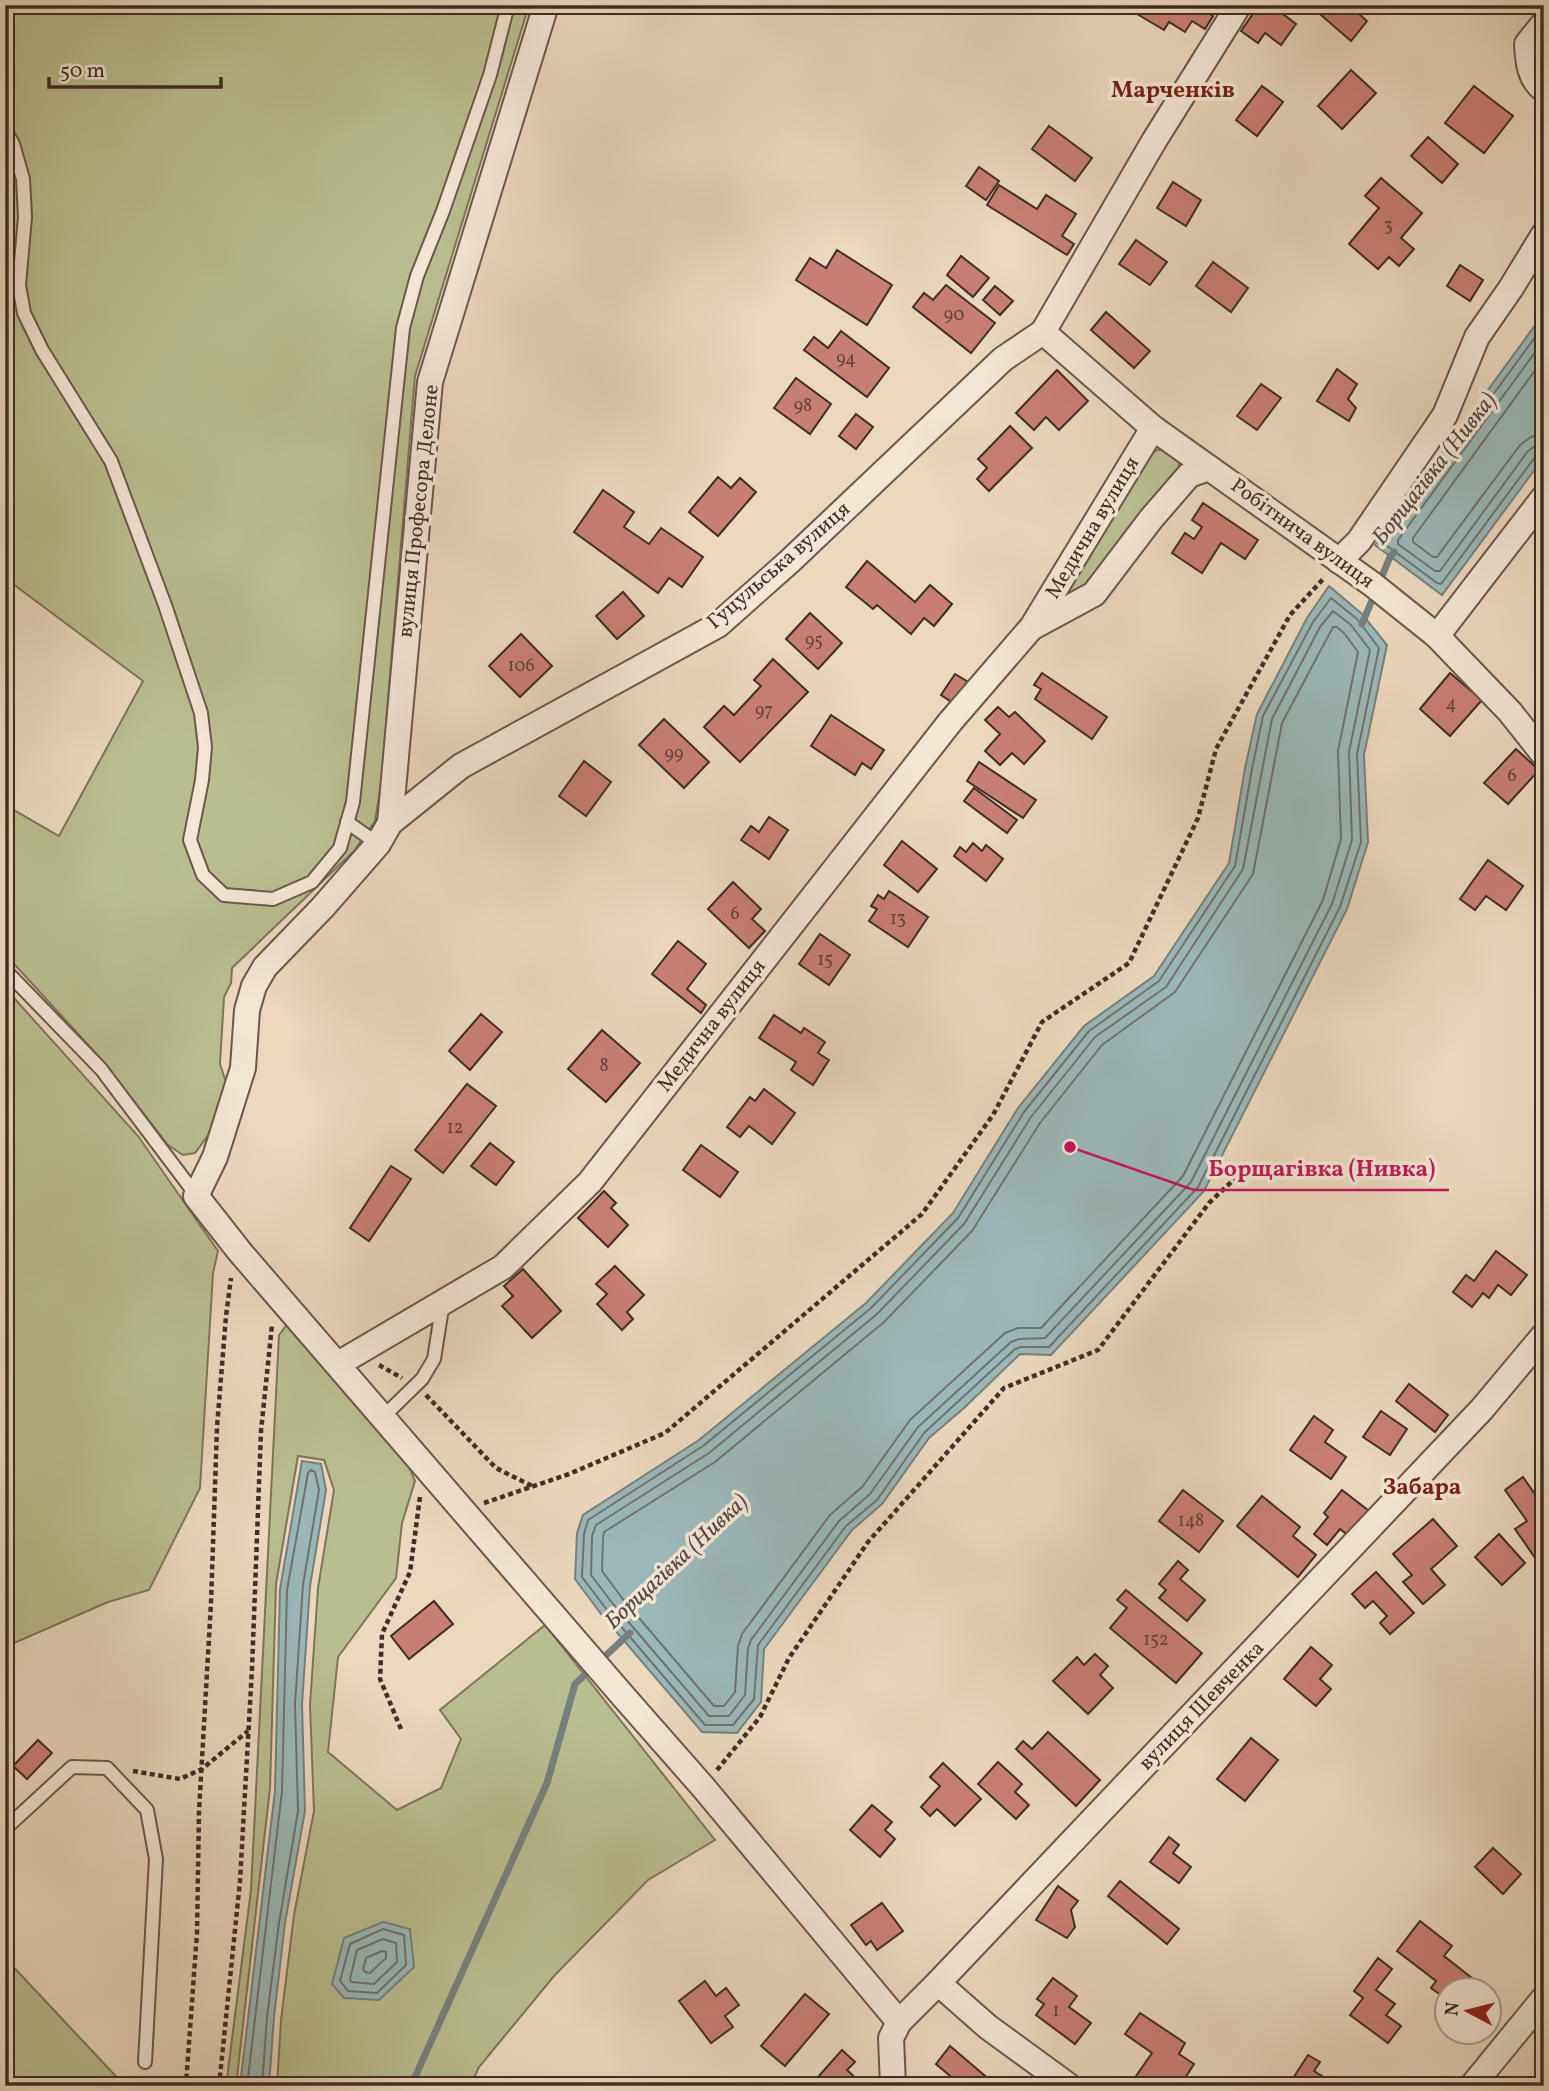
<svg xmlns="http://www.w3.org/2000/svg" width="1549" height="2091" viewBox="0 0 1549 2091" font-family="Vollkorn,serif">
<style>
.green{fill:#b9be90;stroke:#7c765a;stroke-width:2}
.water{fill:#9bb8b9;stroke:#77807e;stroke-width:2}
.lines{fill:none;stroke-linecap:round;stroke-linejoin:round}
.shore{stroke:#6e726f;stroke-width:2}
.stream{stroke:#77807e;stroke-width:7}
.building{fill:#c87f73;stroke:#402d25;stroke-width:2}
.lane-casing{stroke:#6b584b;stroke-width:16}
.street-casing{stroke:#6b584b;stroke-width:28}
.path{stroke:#402d25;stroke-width:4.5;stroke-dasharray:5 3.5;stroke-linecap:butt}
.lane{stroke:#f2e6d4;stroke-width:12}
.street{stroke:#f2e6d4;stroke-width:24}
.labels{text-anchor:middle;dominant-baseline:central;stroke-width:7;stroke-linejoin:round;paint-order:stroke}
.number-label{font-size:18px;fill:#624238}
.street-label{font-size:21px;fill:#402d25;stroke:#f2e6d4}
.neighbourhood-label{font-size:23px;font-weight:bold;fill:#7a1f14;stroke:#f2e6d4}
.water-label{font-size:23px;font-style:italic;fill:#524943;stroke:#f2e6d4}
.leader{fill:none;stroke:#c2185b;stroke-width:2.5}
.callout-dot{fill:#c2185b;stroke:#f2e6d4;stroke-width:2.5}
.callout-label{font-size:23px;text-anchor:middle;font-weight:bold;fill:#c2185b;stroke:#f2e6d4;stroke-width:7;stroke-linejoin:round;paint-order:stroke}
</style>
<rect width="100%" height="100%" fill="#ebd8bd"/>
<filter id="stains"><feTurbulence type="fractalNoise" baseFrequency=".00286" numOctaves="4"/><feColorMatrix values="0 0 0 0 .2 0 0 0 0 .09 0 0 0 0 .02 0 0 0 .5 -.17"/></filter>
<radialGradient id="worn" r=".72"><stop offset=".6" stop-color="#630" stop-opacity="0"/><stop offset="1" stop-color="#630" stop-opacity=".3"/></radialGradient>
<g class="green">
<polygon points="5,5 529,5 415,376 381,784 375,821 353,852 232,968 231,983 224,997 220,1064 228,1088 215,1126 195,1153 183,1155 168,1145 102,1060 5,954 5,805 59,836 143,681 5,578"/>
<polygon points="1157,450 1167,450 1178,460 1180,474 1090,590 1053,609 1146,455"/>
<polygon points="5,988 138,1136 218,1251 213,1273 200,1488 149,1590 108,1602 5,1647"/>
<polygon points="290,1321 405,1457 415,1481 402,1523 396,1578 338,1657 328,1752 397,1810 441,1788 461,1739 440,1710 545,1625 715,1840 648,1880 554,1976 479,2067 470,2086 277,2086 281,2020 294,1915 314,1811 310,1705 318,1588 334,1490 324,1460 298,1456 276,1584 270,1788 236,2086 226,2086 251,1890 279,1335"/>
<polygon points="5,1958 125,2086 20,2086 5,2067"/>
</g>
<g class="water">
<polygon points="1544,313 1544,457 1442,595 1375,545"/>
<polygon points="1329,586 1362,614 1387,645 1364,755 1368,842 1347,909 1204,1191 1051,1355 1020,1354 964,1408 929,1438 882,1504 852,1530 764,1649 761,1702 737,1733 702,1732 601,1614 575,1579 577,1533 583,1515 699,1440 866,1303 953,1213 1018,1108 1084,1026 1154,976 1229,863 1245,768 1257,714 1307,618"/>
<polygon points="302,1461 321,1464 326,1490 310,1586 302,1704 305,1811 285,1923 274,2017 269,2086 240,2086 275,1791 280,1589"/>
<polygon points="383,1922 410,1929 414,1967 379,2000 344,1998 332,1984 344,1938"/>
</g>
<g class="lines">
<g class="shore">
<polyline points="1544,325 1386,541 1386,545 1437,583 1441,584 1535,457 1544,454"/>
<polyline points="1544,340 1398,540 1398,544 1435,571 1440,571 1528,451 1535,446 1544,445"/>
<polyline points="1544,358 1413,538 1413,542 1433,557 1437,557 1520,445 1531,437 1544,434"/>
<polygon points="1331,598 1357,619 1379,648 1357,754 1361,842 1340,907 1198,1187 1049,1347 1021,1347 1015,1349 924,1433 877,1500 846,1526 758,1645 754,1699 733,1725 705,1725 607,1610 582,1577 584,1534 588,1520 703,1446 871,1308 958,1218 1024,1112 1089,1031 1159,981 1235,866 1252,769 1263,716 1313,622"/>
<polygon points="1333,611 1351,625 1370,650 1349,752 1352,840 1332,904 1191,1182 1045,1338 1019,1339 1011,1342 918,1427 870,1494 839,1521 751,1640 748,1648 745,1695 729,1716 709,1716 613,1604 591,1575 592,1536 596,1525 709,1453 877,1314 964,1224 1031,1117 1095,1037 1166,987 1243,869 1272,719 1320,627"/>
<polygon points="1333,627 1337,627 1344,633 1358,652 1338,751 1341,839 1323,900 1183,1176 1041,1328 1018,1328 1005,1333 910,1420 863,1486 830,1515 742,1634 738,1646 735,1692 724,1706 714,1706 622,1598 602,1571 603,1538 604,1532 715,1462 884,1322 972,1231 1040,1123 1102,1045 1175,992 1253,874 1282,723"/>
<polygon points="383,1929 404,1935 406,1965 377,1993 348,1991 340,1981 350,1944"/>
<polygon points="383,1939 396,1943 397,1962 374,1984 351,1982 350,1979 357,1950"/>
<polygon points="382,1951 386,1952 386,1958 370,1973 365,1972 363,1969 366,1958"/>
<polyline points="247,2086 282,1791 287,1590 308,1473 311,1470 315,1472 319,1490 303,1585 295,1704 298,1811 279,1923 267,2017 262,2086"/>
</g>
<g class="stream">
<polyline points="1362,624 1390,557 1394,552"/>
<polyline points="411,2086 547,1783 575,1684 630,1633"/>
</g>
</g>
<g class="building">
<polygon points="1142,5 1195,5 1213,16 1205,29 1192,21 1185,32 1169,22 1164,30 1137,14"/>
<polygon points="1259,5 1271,5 1296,24 1281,45 1265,33 1258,43 1241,31"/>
<polygon points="1316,5 1349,5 1367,21 1351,41 1313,8"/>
<polygon points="1351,70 1376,93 1342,129 1318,106"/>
<polygon points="1262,86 1283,102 1257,136 1236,120"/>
<polygon points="1474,86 1513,116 1484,153 1445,123"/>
<polygon points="1049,126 1092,158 1075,181 1032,149"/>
<polygon points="1428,137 1458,164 1442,183 1411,156"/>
<polygon points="979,167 999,181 986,200 966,186"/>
<polygon points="1381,178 1422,213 1401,238 1414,249 1399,266 1389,257 1378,269 1349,244 1379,208 1365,196"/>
<polygon points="1173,182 1201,200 1186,226 1157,208"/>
<polygon points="999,185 1037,209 1046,195 1076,214 1062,236 1074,244 1067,255 987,205"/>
<polygon points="1136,240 1167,262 1150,285 1119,264"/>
<polygon points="837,250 892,285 867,325 796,280 810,258 826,268"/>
<polygon points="961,256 989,278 973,297 947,275"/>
<polygon points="1213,262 1248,288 1231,312 1196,286"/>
<polygon points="1460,265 1483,280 1470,301 1447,286"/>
<polygon points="946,285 995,323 971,353 913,307 924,293 933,300"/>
<polygon points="995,286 1013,301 1000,315 983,300"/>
<polygon points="1106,312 1150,351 1134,368 1091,330"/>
<polygon points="841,331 889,368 867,397 804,350 814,337 828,348"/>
<polygon points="1337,369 1357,384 1348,399 1356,408 1349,421 1317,401"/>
<polygon points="1057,370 1088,401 1059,430 1046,417 1034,430 1016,413"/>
<polygon points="796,378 831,404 810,434 774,408"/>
<polygon points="1261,384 1281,398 1257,430 1237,416"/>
<polygon points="856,414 873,427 856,449 839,436"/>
<polygon points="1010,426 1032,448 989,491 977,479 987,468 978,459"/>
<polygon points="718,477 731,488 740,478 756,492 718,536 689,512"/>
<polygon points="603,490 634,512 624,527 649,544 661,528 703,557 682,587 669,578 658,593 574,532"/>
<polygon points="1203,503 1258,540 1245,559 1221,543 1202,573 1172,553 1185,533 1194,539 1202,527 1192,520"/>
<polygon points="867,561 915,602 930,585 952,604 934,626 924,618 911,634 877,605 873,609 846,587"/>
<polygon points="623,592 644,616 617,639 596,616"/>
<polygon points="810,613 842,643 818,669 786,639"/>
<polygon points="521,634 552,666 520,697 489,666"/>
<polygon points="773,659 808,692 740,762 704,727 724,706 734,715 761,686 754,680"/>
<polygon points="1042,673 1107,717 1092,739 1035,699 1041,689 1034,685"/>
<polygon points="1450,673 1482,700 1450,736 1420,709"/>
<polygon points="955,674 970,683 956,705 941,695"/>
<polygon points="998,707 1009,717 1015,712 1045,741 1024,764 1012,753 1000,765 985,751 1000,734 985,720"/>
<polygon points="831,715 884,750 871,769 862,763 855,775 811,746"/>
<polygon points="664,719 709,762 684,788 639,745"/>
<polygon points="1516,749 1539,770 1508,804 1484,783"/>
<polygon points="584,761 611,782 586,816 559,796"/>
<polygon points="979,762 1036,800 1023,818 967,781"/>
<polygon points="974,788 1017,820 1007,833 964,801"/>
<polygon points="769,817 788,830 769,859 741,840 751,826 759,832"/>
<polygon points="902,841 937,869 918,892 884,865"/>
<polygon points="973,843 982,851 986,845 1003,859 986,881 954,856 960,847 966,852"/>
<polygon points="1488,860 1523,886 1506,910 1486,896 1475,910 1460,899"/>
<polygon points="733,882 761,909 752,919 765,931 749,948 708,909"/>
<polygon points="889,891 928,917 908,947 869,921 877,909 871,906 878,895 884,899"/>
<polygon points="820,934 850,955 829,985 799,964"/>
<polygon points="678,941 706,964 687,989 706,1005 701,1013 652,974"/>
<polygon points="481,1014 502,1032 470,1070 449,1051"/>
<polygon points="774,1015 801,1033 804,1028 825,1042 818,1053 829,1060 813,1085 791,1070 796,1062 759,1038"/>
<polygon points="602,1030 640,1063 606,1102 568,1069"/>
<polygon points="467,1084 496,1106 443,1173 415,1150"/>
<polygon points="764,1089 795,1113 772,1144 749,1126 740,1137 727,1127 750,1097 755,1101"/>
<polygon points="490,1143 514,1162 496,1185 471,1166"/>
<polygon points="701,1145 738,1172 720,1197 683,1170"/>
<polygon points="391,1166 411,1179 369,1241 350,1228"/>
<polygon points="604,1191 616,1203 611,1208 628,1225 608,1247 578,1218"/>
<polygon points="1496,1251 1527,1275 1511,1295 1498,1285 1489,1298 1483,1293 1472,1307 1453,1292 1466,1275 1474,1281"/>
<polygon points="615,1266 644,1295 627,1312 633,1319 622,1330 597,1304 607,1294 596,1284"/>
<polygon points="523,1269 561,1311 532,1338 502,1306 513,1296 504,1286"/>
<polygon points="1409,1384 1448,1415 1435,1432 1396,1401"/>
<polygon points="1381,1411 1407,1429 1390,1455 1363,1437"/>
<polygon points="1314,1416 1333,1430 1325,1442 1346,1457 1331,1479 1290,1450"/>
<polygon points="1523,1477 1544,1507 1544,1562 1540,1565 1515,1529 1527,1521 1505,1490"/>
<polygon points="1183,1490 1223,1521 1199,1552 1159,1521"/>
<polygon points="1342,1490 1369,1511 1349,1536 1340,1529 1327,1545 1314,1534 1328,1517 1324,1513"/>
<polygon points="1262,1496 1300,1527 1293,1536 1316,1555 1298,1577 1237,1526"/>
<polygon points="1433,1519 1457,1546 1431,1569 1445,1585 1423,1604 1403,1582 1412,1575 1393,1554"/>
<polygon points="1499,1534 1525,1563 1502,1585 1475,1557"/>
<polygon points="1178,1561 1188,1570 1180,1579 1205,1600 1187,1621 1159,1598 1166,1590 1159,1584"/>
<polygon points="1376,1572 1414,1613 1390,1634 1380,1623 1387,1616 1373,1601 1365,1608 1352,1594"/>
<polygon points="1126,1590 1202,1653 1176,1683 1110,1628 1127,1608 1117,1600"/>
<polygon points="434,1601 453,1624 409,1659 391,1636"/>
<polygon points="1311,1647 1332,1665 1320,1679 1331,1689 1316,1706 1284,1679"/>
<polygon points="1095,1654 1108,1666 1100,1675 1113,1688 1088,1714 1053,1681 1077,1657 1084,1665"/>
<polygon points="1048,1732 1100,1780 1076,1806 1016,1749 1023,1741 1032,1749"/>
<polygon points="1251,1738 1278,1760 1245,1801 1217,1779"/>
<polygon points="38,1740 52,1753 27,1779 13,1766"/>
<polygon points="998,1762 1022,1784 1015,1792 1029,1805 1016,1819 978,1784"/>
<polygon points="943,1763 981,1799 955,1826 937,1809 930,1816 921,1807 940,1786 930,1777"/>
<polygon points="872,1805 892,1822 885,1830 895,1839 880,1857 850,1830"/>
<polygon points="1169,1837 1179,1845 1173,1853 1191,1867 1179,1883 1150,1862"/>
<polygon points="1493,1848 1521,1874 1503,1894 1475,1867"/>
<polygon points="1120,1881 1179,1929 1167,1944 1108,1896"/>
<polygon points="1058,1886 1078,1901 1071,1910 1075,1927 1067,1938 1036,1920"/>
<polygon points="882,1903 903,1931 877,1950 871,1941 866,1945 851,1925"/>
<polygon points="1420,1921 1452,1946 1444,1956 1477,1982 1471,1990 1448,1990 1448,2000 1431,1988 1436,1981 1397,1951"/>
<polygon points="1378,1958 1392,1969 1376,1990 1395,2004 1386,2015 1401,2026 1388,2043 1350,2015 1363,1998 1354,1991"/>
<polygon points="1053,1978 1077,1996 1069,2007 1091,2023 1075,2044 1036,2015 1044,2004 1037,1999"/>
<polygon points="705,1981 716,1996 726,1988 739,2005 725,2016 733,2027 711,2043 679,2001"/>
<polygon points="805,1994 829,2014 785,2066 761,2046"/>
<polygon points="1140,2013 1185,2043 1179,2054 1194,2064 1180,2086 1172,2086 1166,2081 1163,2086 1144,2086 1134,2079 1152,2053 1125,2034"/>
<polygon points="950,2046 997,2086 962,2086 936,2064"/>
<polygon points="842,2050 855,2062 847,2070 864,2086 810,2086"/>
<polygon points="1308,2055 1320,2062 1314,2071 1338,2086 1288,2086"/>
</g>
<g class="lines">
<g class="lane-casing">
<g id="lane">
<polyline points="5,130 13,144 23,179 25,217 19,285 24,313 42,350 111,461 165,605 201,713 205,747 202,780 190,840 203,875 224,895 273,899 312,882 340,848 353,802 403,328 417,276 443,211 490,75 508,5"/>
<polyline points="347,822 378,844"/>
<polyline points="5,970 101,1069 196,1195"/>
<polyline points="383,1417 422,1379 434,1359 443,1302"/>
<polyline points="5,1829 72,1767 107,1768 147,1810 156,1859 145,2062"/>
</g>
</g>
<g class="street-casing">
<g id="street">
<path d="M1544 23 1527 44C1528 62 1529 78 1544 90"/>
<polyline points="1043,332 1153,428 1372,584 1437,636 1510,712 1544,755"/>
<polyline points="1339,561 1359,541 1445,415 1477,337 1511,288 1544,234"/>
<polyline points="1033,627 1094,594 1151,519 1189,475 1209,468"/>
<polyline points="1437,636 1544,497"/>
<polyline points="390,823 430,382 546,5"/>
<polyline points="338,1364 503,1267 590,1182 950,722 1032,627 1153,428"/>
<polyline points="938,1983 988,2027 1069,2086"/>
<polyline points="899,2022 703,1787 623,1696 240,1252 196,1196 215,1157 243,1068 247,1010 254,986 265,967 323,907 378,844 390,823 461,766 718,625 790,561 1003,359 1043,332 1154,141 1239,5"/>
<polyline points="893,2086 891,2038 899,2022 938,1983 1482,1409 1544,1335"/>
<polyline points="1472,2086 1544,1998"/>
</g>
</g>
<g class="path">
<polyline points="379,1365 402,1378"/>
<polyline points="426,1395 496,1468 532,1486"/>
<polyline points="484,1503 569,1474 665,1433 922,1214 993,1115 1042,1022 1129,963 1198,818 1216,749 1290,615 1325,577"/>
<polyline points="401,1729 380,1679 382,1634 410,1572 420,1497"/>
<polyline points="717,1770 760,1717 789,1658 868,1542 1004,1388 1098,1350 1209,1203 1246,1168"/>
<polyline points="133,1771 180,1779 202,1769 248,1731"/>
<polyline points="206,2086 186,2084 197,1933 199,1811 211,1603 217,1427 226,1316 231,1278"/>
<polyline points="219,2086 240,1881 252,1669 261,1431 272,1325"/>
</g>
<use href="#lane" class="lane"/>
<use href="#street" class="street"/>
</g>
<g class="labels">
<g class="number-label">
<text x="1388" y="226">3</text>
<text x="954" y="315">90</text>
<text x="846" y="359">94</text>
<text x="803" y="406">98</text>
<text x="814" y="641">95</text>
<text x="521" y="666">106</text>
<text x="1451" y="704">4</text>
<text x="764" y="711">97</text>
<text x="674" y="754">99</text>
<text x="1512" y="776">6</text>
<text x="735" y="914">6</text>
<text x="898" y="919">13</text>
<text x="825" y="960">15</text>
<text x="604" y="1066">8</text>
<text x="455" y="1128">12</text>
<text x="1191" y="1521">148</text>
<text x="1156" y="1640">152</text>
<text x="1056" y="2011">1</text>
</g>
<g class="street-label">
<text transform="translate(419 511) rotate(-84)">вулиця Професора Делоне</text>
<text transform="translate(1093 528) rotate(-59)">Медична вулиця</text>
<text transform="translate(1302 534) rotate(36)">Робітнича вулиця</text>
<text transform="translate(779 566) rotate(-41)">Гуцульська вулиця</text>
<text transform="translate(712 1026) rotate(-52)">Медична вулиця</text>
<text transform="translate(1202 1706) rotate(-46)">вулиця Шевченка</text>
</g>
<g class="neighbourhood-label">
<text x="1173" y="91">Марченків</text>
<text x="1422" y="1488">Забара</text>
</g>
<g class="water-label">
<text transform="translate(1435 469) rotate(-52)">Борщагівка (Нивка)</text>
<text transform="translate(677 1562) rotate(-43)">Борщагівка (Нивка)</text>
</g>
</g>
<path class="leader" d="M1070 1147L1194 1190H1449"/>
<circle class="callout-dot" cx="1070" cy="1147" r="7"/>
<g class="callout-label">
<text x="1322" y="1176">Борщагівка (Нивка)</text>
</g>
<rect width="1549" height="2091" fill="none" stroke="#ebd8bd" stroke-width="28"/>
<rect x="7" y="7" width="1535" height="2077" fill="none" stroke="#402d25" stroke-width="3.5"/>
<rect x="14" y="14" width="1521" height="2063" fill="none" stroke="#402d25" stroke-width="2"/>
<g transform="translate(1468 2011) rotate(277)"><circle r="33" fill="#f2e6d4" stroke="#ab9c8e" stroke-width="2"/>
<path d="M0-5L12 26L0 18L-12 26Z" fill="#8f2418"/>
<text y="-10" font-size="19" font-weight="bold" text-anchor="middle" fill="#402d25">N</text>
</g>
<path d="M49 77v10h172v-10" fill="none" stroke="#402d25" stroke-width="3.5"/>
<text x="60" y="77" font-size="21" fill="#402d25" stroke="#f2e6d4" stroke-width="5" paint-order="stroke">50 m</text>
<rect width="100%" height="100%" filter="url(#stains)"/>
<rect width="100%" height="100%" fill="url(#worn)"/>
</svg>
